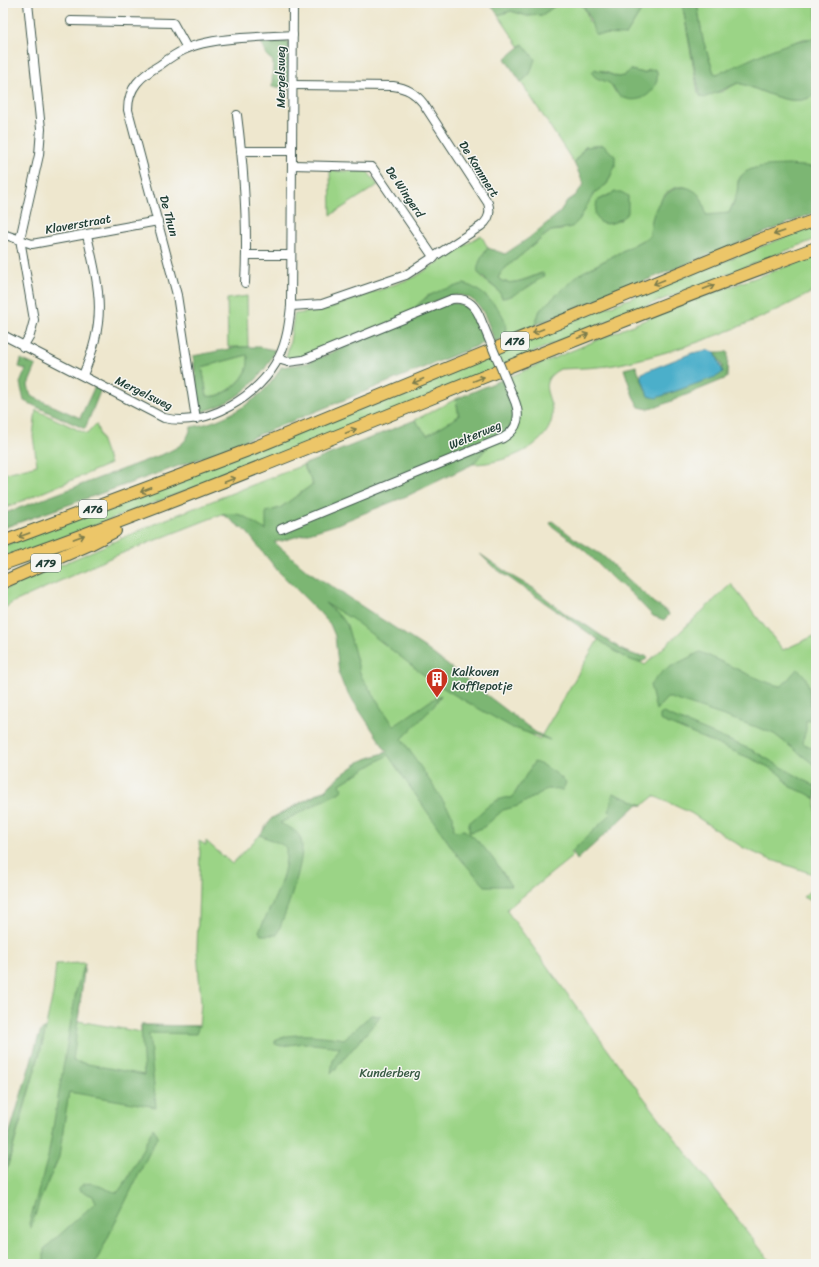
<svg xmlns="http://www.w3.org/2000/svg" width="819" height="1267" viewBox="0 0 819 1267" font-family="Sriracha,sans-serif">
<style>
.green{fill:#9bd486;stroke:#5d885d;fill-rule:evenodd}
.forest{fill:#7cb673;stroke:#4e7a54;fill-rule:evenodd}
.water{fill:#4bafca;stroke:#35767f}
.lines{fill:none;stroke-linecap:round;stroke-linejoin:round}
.minor-casing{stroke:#3e564b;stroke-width:10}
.highway-casing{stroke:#3e564b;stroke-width:14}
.minor{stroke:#fff;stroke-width:8}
.highway{stroke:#ecc669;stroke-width:12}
.minor-bridge-casing{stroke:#3e564b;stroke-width:10;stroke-linecap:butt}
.minor-bridge{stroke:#fff;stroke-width:8}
.oneway{stroke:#7b7b4c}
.labels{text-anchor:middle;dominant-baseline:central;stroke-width:3;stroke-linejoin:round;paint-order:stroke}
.shield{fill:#f6f6f2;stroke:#60746d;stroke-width:1}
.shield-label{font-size:11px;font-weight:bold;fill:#1f3d34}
.street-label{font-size:12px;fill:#1f3d34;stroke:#f6f6f2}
.poi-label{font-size:12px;fill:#1f3d34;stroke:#f6f6f2;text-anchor:start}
.park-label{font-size:12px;fill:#385b44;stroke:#f6f6f2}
</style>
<rect width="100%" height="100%" fill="#f6f6f2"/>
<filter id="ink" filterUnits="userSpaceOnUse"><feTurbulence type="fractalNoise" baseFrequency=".025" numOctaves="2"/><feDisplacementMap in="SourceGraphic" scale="8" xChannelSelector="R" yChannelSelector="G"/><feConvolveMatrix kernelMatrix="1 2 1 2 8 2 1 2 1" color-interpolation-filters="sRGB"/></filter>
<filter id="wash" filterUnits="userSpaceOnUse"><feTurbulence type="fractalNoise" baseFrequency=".012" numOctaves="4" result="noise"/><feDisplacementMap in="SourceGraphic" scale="16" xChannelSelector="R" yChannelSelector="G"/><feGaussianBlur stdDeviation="0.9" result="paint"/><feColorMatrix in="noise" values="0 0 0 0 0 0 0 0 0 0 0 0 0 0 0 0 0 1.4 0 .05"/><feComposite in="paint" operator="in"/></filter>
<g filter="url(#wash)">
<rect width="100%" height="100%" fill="#eee7ce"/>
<g class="green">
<path d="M559 3C579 3 584 0 589 22L626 35 646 3H682L698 93 721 92 738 83C762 89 793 111 816 94V167L741 176 738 181V191L729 213 706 216 699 195C695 192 689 188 685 187 661 183 650 219 650 236L578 275 540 310 535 325 503 338 504 334 464 284 427 296 411 313 307 357 291 359 286 357 290 342 294 314 320 311 333 307 415 277 481 235 488 248 484 252 482 278 499 291 502 298 511 296 544 276 542 273C530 277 508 289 498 278L502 271 543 237 551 231 562 230 594 193 607 184 615 166 603 145 585 147 574 163 521 82 527 77 523 44 519 46 498 15 511 11 527 16 542 15ZM650 69 616 93C612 84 605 79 600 70L618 77 623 76 631 70 644 73ZM610 194 621 220 606 224 597 201Z"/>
<polygon points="697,3 816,3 816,38 803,39 717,74 714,73 703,41"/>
<polygon points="330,171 367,171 378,185 331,215"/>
<polygon points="816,225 816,239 603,323 362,424 3,560 3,546"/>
<path d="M816 256V290C756 323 691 348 624 363 603 368 581 368 560 369 533 384 555 397 552 418 547 449 500 464 473 464L515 412 502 380 690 301Z"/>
<polygon points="247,296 248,347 228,347 227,299"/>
<path d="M247 355C256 373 224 400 207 396L202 367Z"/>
<polygon points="456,399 459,416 427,435 415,420"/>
<polygon points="36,410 87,434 96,424 110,464 3,509 3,474 37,465 33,436"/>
<path d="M303 465 313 484 280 508 270 511 266 531C248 521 245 511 222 514L110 558 12 603 3 609V590L159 522Z"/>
<polygon points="731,584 783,650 816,635 816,875 766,858 742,847 691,813 654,796 643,805 633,805 572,851 570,853 573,856 508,908 507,911 621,1068 772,1264 3,1264 3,1183 42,1045 53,993 56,964 85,963 80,984 82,985 78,1021 141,1032 141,1025 199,1026 201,1003 197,950 200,852 199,841 206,845 206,841 232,864 260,835 262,836 272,818 326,789 339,777 361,761 387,752 352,676 334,612 318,593 539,740 599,638 645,665"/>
<polygon points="814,887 816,887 816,904 803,897"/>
</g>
<g class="forest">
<polygon points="490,3 559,3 542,15 527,16 511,11 498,15"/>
<path d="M579 3H646L626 35 595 34C591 25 589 8 579 3Z"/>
<path d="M682 3H697L703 40 714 73 717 74C750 61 779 42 816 38V94C793 111 762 89 738 83L704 98 700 96Z"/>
<polygon points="285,41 289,43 289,87 272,87 273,61 267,56 261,43"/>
<polygon points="523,44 535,59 530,74 521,82 505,59"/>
<path d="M595 69 618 77 623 76 631 70 644 73 654 69 657 71C660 90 642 105 624 98 616 95 615 87 609 83 602 79 594 80 592 72Z"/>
<path d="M603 145 615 156V166L607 184 594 193 579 220 572 227 551 231 543 237 502 271 498 278C508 289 531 277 542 273L544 274C539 282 512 298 502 298L499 291 478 273C476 265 483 254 488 248L505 254 529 238 559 213 566 202 575 196 584 184 574 163 585 147Z"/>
<path d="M788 165 816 167V212L535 325 540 310 578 275 650 236C650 216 660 189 683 187 688 187 696 191 699 195 703 200 705 209 706 215L729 213C732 207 735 199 737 192 738 188 737 184 739 180 745 164 774 166 788 165Z"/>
<path d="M615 192H621L628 196V213C620 220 612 226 601 223L595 214 597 201Z"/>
<path d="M464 284C479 287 505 310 506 326 506 330 504 335 503 338L495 342C490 330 485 309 474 301 456 286 429 305 411 313 425 293 441 290 464 284Z"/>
<path d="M453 303C476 304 478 325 484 343L204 457 3 528V514L166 453C180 446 187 443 191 427 225 422 266 398 281 367L307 363 441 305Z"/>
<path d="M239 347H259L275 350C263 380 232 406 200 412L193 356ZM247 355 248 357C248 363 248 370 244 375 238 386 220 399 207 396L202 367Z"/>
<path d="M715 352H728L727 378 657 407 648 409 639 407 633 396 624 369 636 366 648 396C667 401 705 376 723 367Z"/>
<polygon points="21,359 36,366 28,385 31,396 80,418 95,386 101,389 85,429 24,401 20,383 26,369 19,367"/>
<path d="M501 380 515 412 512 428 490 444 473 464 409 495 335 525 282 541 274 542 308 571 424 647 535 732 550 740 513 728 458 697 429 679 352 619 325 603 343 619 347 625 361 676 394 726 430 701 441 695 434 706 402 739 453 816 454 831 464 830C483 842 499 866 511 886H485L457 855 388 755 340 784 342 790 340 792 280 823C287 827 296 829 300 837 309 855 284 916 277 935H261L259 931C271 906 288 876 286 848L283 845 260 835 271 819 326 790 339 777 361 761 387 752 344 687 339 674 335 636 330 624 320 613 278 571 246 531 222 514C245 511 248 521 266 530V512L280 508 313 484 303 465 415 420 427 435 459 416 456 399Z"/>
<polygon points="552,521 574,538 602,555 654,603 668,612 669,615 664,620 653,616 631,593 612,578 584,550 552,526 550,523"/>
<path d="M480 554 515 578 533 588 567 615 587 626 624 651 638 656H646L648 658C638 666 632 660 622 656L492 566Z"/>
<path d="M700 652C715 658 771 687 782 686L797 669C810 676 810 695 811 708L816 712V722L812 720H806V730L802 743 816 750V766L774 734 762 729 671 698H667L656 710 650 685 664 670Z"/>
<polygon points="663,713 752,750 816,787 816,799 806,793 790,787 779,773 759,762 660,720 660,715"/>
<path d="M534 762C547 766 556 773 566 782L563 790 547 789 518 806 503 810 484 827 475 831 469 832V823C482 813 494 795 512 798Z"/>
<polygon points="613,793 643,805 637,805 577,860 572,851 611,814 609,810"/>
<polygon points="85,963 73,1061 144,1075 141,1025 199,1026 196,1034 149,1033 156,1107 69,1092 59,1157 40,1200 31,1228 29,1224 48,1157 76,991"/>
<path d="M371 1015 381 1016 331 1074 333 1060 340 1047 304 1043 281 1046 275 1044V1040C291 1031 326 1036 344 1039Z"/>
<polygon points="46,1028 42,1045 3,1182 3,1155 38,1038 41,1031"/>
<path d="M153 1128 158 1135 95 1264H44V1249L96 1202 93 1196 79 1190V1188C89 1175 107 1193 118 1192L128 1178Z"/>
</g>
<polygon class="water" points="708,350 715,352 723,372 718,376 656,398 648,396 641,376 642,373 692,353"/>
</g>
<g filter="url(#ink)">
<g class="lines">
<g class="minor-casing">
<g id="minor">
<polyline points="71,21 173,23 187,48"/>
<path d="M237 115C244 170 248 228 245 283"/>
<polyline points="241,151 292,151"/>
<polyline points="292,165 372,167 434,258"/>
<polyline points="3,234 32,244 158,221"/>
<polyline points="246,255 291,255"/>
<path d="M291 306 322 304 406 275 481 226C489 220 491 212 488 203L423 103C415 93 407 88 393 86L293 85"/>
<path d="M3 335 164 418C207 428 260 396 279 357 287 341 289 324 291 306L293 3"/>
<polyline points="23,347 30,335 34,320 20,239 39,155 41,129 28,3"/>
<path d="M278 359 288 362 303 360 452 299C467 297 476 306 481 320"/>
<path d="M83 375C107 320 100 292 87 235"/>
<path d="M196 419 177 295 128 110C128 87 141 76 160 65 168 59 177 53 186 49 210 37 264 37 293 35"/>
<path d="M281 529 503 438C519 429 521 415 514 399"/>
</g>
</g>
<g class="highway-casing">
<g id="highway">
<polyline points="3,542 251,449 762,239 816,220"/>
<path d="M3 564C277 467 542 347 816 248"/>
<polyline points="3,582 90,544 115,531"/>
</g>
</g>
<use href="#minor" class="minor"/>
<use href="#highway" class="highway"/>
<g class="minor-bridge-casing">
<polyline id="minor-bridge" points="481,320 514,399"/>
</g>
<use href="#minor-bridge" class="minor-bridge"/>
</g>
<defs><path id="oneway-shaft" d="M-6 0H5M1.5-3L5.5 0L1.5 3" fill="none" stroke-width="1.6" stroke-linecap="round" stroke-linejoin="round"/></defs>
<g class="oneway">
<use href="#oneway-shaft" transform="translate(779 233) rotate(161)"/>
<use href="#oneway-shaft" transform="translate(659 282) rotate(158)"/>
<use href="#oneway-shaft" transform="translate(709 287) rotate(-21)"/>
<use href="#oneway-shaft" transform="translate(538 331) rotate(158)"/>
<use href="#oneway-shaft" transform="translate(583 336) rotate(-22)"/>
<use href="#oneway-shaft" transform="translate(479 379) rotate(-22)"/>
<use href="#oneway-shaft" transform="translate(418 381) rotate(157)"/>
<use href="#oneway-shaft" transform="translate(351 431) rotate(-22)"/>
<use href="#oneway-shaft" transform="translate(230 480) rotate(-21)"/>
<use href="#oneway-shaft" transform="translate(146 490) rotate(159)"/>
<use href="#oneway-shaft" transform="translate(24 535) rotate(160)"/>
<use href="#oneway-shaft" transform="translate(79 537) rotate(-20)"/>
</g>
</g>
<defs>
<g id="building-pin" transform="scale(1.15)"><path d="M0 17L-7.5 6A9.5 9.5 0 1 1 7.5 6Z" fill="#c8321e" stroke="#f6f6f2"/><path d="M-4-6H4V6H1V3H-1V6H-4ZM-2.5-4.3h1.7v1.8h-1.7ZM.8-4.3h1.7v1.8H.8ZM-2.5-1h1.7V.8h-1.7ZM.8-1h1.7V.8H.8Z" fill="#fff"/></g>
</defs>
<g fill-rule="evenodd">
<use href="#building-pin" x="437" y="679"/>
</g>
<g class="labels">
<g class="shield">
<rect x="501" y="332" width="28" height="18" rx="3"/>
<rect x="79" y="500" width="28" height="18" rx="3"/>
<rect x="31" y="554" width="30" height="18" rx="3"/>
</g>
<g class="shield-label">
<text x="515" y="341">A76</text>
<text x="93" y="509">A76</text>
<text x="46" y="563">A79</text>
</g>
<g class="street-label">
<text transform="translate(281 77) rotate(-90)">Mergelsweg</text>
<text transform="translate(479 169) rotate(58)">De Kommert</text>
<text transform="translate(405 192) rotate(56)">De Wingerd</text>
<text transform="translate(169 216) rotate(75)">De Thun</text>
<text transform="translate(78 224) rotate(-10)">Klaverstraat</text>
<text transform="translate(144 393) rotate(26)">Mergelsweg</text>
<text transform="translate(475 435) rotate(-23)">Welterweg</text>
</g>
<g class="poi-label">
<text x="452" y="672">Kalkoven<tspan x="452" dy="14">Koffiepotje</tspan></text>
</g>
<g class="park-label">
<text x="390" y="1073">Kunderberg</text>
</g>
</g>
<rect width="819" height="1267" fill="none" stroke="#f6f6f2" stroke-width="16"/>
</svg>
